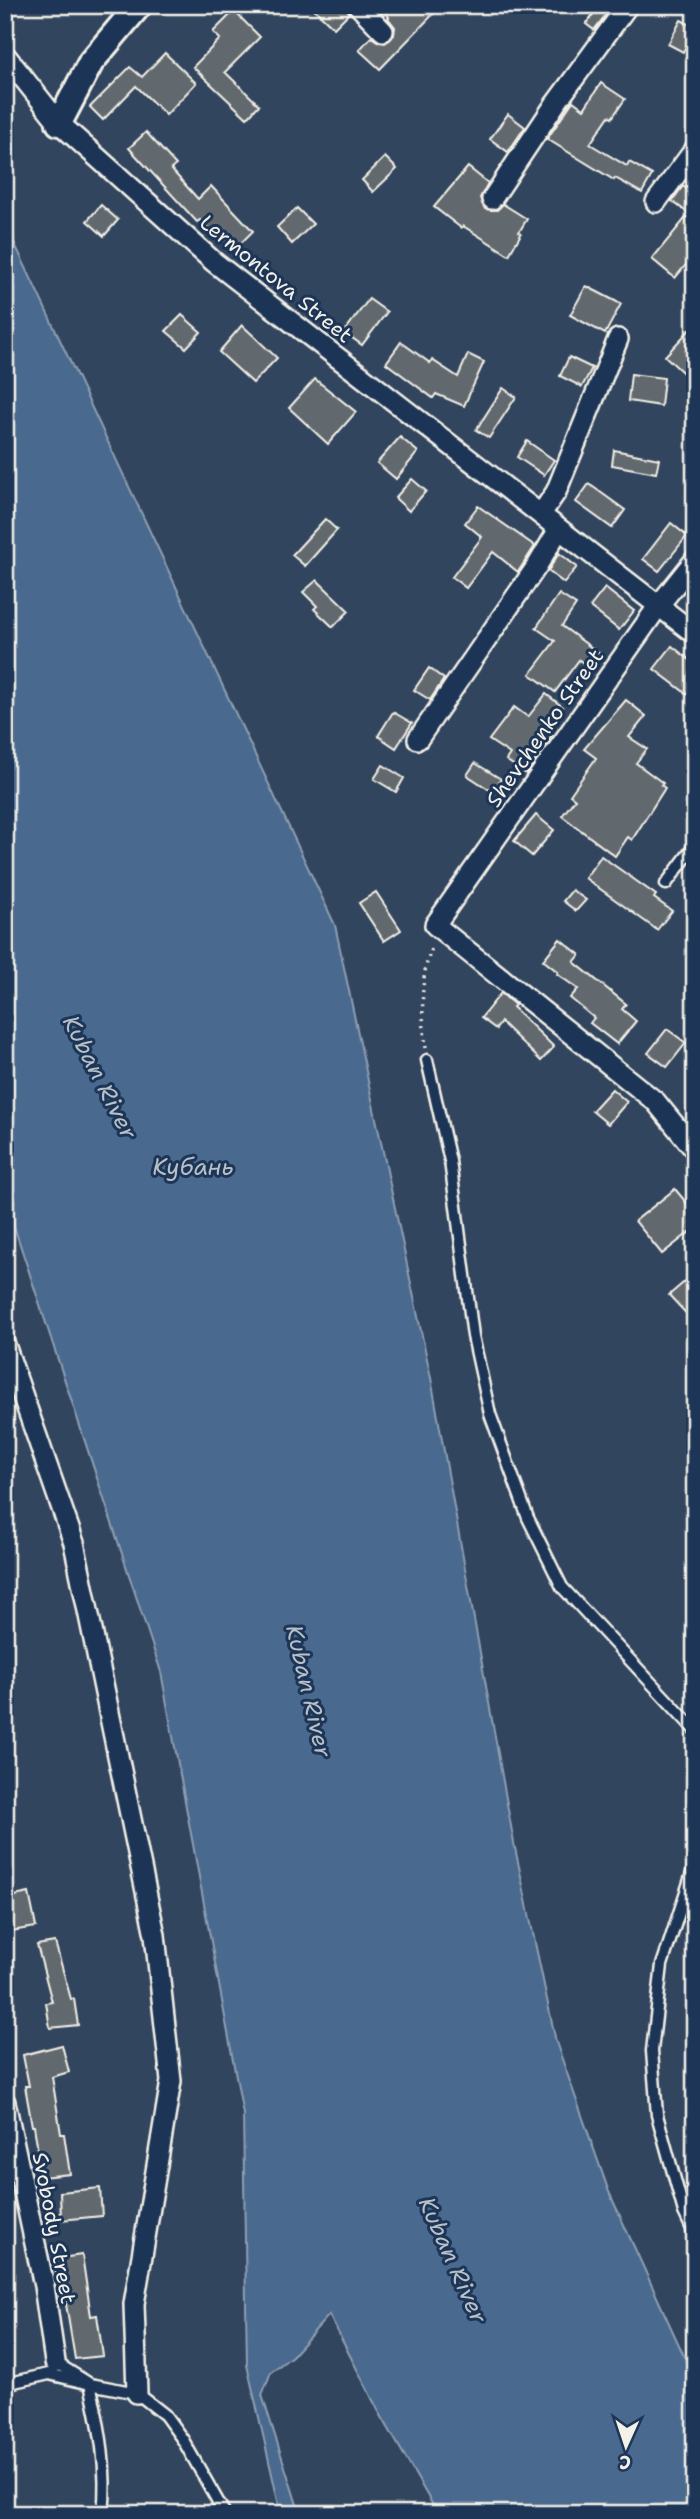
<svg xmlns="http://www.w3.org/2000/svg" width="700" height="2519" viewBox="0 0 700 2519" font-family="'Shantell Sans',sans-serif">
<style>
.water{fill:#49698e;stroke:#8d9fb2;stroke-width:2}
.building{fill:#62696e;stroke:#f4f1e8;stroke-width:2}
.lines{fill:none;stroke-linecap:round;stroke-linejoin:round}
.service-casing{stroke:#f4f1e8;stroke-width:15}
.minor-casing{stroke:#f4f1e8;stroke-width:24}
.tertiary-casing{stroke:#f4f1e8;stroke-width:30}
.path{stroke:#f4f1e8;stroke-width:3.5;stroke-dasharray:2 5;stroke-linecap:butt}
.service{stroke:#1d3557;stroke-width:10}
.minor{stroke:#1d3557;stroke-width:19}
.tertiary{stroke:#1d3557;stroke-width:24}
.labels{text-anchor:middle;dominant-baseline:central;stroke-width:6;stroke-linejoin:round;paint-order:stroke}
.street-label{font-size:21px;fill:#f4f1e8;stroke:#1d3557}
.water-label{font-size:23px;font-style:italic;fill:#b8c1c8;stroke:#1d3557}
</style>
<rect width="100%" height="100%" fill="#32455e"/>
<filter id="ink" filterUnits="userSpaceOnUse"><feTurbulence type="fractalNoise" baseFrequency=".0143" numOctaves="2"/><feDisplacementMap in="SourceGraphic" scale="14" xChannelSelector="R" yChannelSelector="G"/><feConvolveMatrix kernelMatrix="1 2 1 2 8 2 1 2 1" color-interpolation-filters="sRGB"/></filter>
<g filter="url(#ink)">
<polygon class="water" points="5,223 335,925 431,1378 514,1843 556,2042 609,2192 695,2380 695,2514 438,2514 378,2410 329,2315 292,2356 271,2372 262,2395 300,2514 281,2514 247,2365 243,2114 161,1672 5,1199"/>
<g class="building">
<polygon points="310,5 346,5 349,13 334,28"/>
<polygon points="378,5 442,5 380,69 359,50 371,37 379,42 385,43 394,35 395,27 388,18 389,17"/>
<polygon points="600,5 611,8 594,30 586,24"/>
<polygon points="234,11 260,37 225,72 259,105 247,118 193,67 220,39 213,32"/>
<polygon points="681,20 695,27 695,44 689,41 683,52 668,44"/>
<polygon points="165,53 196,83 166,115 136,86 103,120 90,107 130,67 142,77"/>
<polygon points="601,83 625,99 612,118 609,116 590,144 627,166 629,162 652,175 642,193 615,178 614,180 547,139 573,101 584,109"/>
<polygon points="508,114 525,127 508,152 490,139"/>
<polygon points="146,132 176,165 171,169 198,199 211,186 253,231 234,250 221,236 218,238 200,220 197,222 129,148"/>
<polygon points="385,157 397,169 373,192 362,180"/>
<polygon points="468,167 488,183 480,198 485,209 497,210 503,204 527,219 519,232 521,234 509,255 463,226 461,228 434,207"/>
<polygon points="683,186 695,195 695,254 675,278 652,259 689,214 672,201"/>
<polygon points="101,205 118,220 104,236 87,221"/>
<polygon points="297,208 313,224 292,244 277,227"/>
<polygon points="586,286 621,304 605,334 570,315"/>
<polygon points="369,299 387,312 362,345 344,332"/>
<polygon points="182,315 201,332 186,348 166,331"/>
<polygon points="695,324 695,384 665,356"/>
<polygon points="242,325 277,358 253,383 219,352"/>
<polygon points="401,342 430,363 432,360 458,377 468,354 484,362 464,406 436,394 433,398 386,363"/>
<polygon points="569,357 592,368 582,387 560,376"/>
<polygon points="631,374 664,378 661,406 628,401"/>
<polygon points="315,379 356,412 328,444 289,408"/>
<polygon points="503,388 516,397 489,438 476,430"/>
<polygon points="400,437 418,452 396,479 377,463"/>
<polygon points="527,441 554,460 544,475 517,457"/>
<polygon points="614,450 659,459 656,473 612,465"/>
<polygon points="412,479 426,491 409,511 395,498"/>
<polygon points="589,484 625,510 612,528 576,502"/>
<polygon points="478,506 535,546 518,572 493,552 466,588 452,577 482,537 465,523"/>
<polygon points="325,519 337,530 305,566 292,555"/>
<polygon points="671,523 687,536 659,571 643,559"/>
<polygon points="559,553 577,567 564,583 548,571"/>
<polygon points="317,580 349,611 333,627 314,609 317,606 303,592"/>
<polygon points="605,588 634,611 619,630 590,607"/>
<polygon points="559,594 576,605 562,626 600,654 590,668 579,660 555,692 530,674 555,641 536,628"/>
<polygon points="672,646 695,664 695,684 687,694 654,669"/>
<polygon points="429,668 444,679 430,700 414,690"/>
<polygon points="546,694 563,707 545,730 552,735 526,774 506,760 510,754 489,740 514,707 528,717"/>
<polygon points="626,700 646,716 629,737 647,749 636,763 663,783 661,785 665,788 632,840 628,837 615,856 562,816 575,799 570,795 596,758 584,749"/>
<polygon points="393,712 412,723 396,748 378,736"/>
<polygon points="475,763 501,779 493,792 467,775"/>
<polygon points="383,765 404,778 396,792 374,779"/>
<polygon points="536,815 554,830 532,856 514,841"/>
<polygon points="601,856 656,895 654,898 672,911 657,930 585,878"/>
<polygon points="572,890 586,900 576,911 563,901"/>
<polygon points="376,892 401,930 384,941 359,903"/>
<polygon points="560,939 580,955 574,962 626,1004 622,1009 636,1021 617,1044 590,1023 594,1018 570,998 578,989 557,974 558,972 543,960"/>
<polygon points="501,993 515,1005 513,1007 554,1047 541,1061 501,1022 496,1029 481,1018"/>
<polygon points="667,1029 686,1043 667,1067 648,1053"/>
<polygon points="612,1089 627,1102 608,1124 592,1111"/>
<polygon points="675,1189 695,1213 695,1228 662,1254 635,1221"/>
<polygon points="695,1273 695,1323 669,1295"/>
<polygon points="29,1893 36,1927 5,1932 5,1898"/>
<polygon points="55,1942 71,1999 74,1999 78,2025 50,2028 46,2003 52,2002 37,1945"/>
<polygon points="62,2045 69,2072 52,2077 61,2134 64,2134 70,2174 42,2177 34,2126 32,2126 25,2086 29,2086 23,2055"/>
<polygon points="100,2188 102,2216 61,2220 60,2192"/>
<polygon points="82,2255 91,2316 97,2315 103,2356 75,2359 65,2298 60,2299 54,2259"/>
</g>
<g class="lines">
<g class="service-casing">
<g id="service">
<polyline points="666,884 695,845"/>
<polyline points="427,1060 450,1161 473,1336 490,1414 528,1518 562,1587 695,1730"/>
<polyline points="695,1864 662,1965 652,2051 657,2115 684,2212 695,2235"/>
<polyline points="55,2362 90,2384 137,2393 165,2415 183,2440 225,2514"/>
<path d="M5 2384 49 2374 90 2384C100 2427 108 2469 103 2514"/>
</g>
</g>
<g class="minor-casing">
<g id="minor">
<polyline points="358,5 383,31"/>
<polyline points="5,55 59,123 214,262 695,634"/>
<polyline points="492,199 556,103 628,5"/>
<polyline points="656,202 695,149"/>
<polyline points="541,514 556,492 618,339"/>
<polyline points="695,560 659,605 435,925 656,1102 695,1150"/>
<polyline points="418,739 537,566 559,529"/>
<polyline points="5,1345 74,1543 155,1935 171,2081 134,2304 137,2393"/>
<polyline points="5,2102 44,2286 55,2362"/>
</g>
</g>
<g class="tertiary-casing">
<polyline id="tertiary" points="59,123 91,62 139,5"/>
</g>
<path class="path" d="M426 1048C422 1016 419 977 432 948"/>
<use href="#service" class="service"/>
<use href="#minor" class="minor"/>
<use href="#tertiary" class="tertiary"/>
</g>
</g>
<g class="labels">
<g class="street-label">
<text transform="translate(276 279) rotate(39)">Lermontova Street</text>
<text transform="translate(545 728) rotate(-55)">Shevchenko Street</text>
<text transform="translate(54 2228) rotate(79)">Svobody Street</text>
</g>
<g class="water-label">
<text transform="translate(100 1077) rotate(63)">Kuban River</text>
<text x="193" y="1167">Кубань</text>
<text transform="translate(309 1691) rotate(77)">Kuban River</text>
<text transform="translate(453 2260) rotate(66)">Kuban River</text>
</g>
</g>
<rect width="700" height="2519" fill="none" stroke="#1d3557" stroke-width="28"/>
<rect x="14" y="14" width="672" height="2491" fill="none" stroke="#f4f1e8" stroke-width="2.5" filter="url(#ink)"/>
<g transform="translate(626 2446) rotate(183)" stroke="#1d3557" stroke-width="5" paint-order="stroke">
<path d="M0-5L12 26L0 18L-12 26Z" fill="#f4f1e8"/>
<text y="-10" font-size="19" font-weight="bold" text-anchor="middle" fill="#f4f1e8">С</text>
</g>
</svg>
